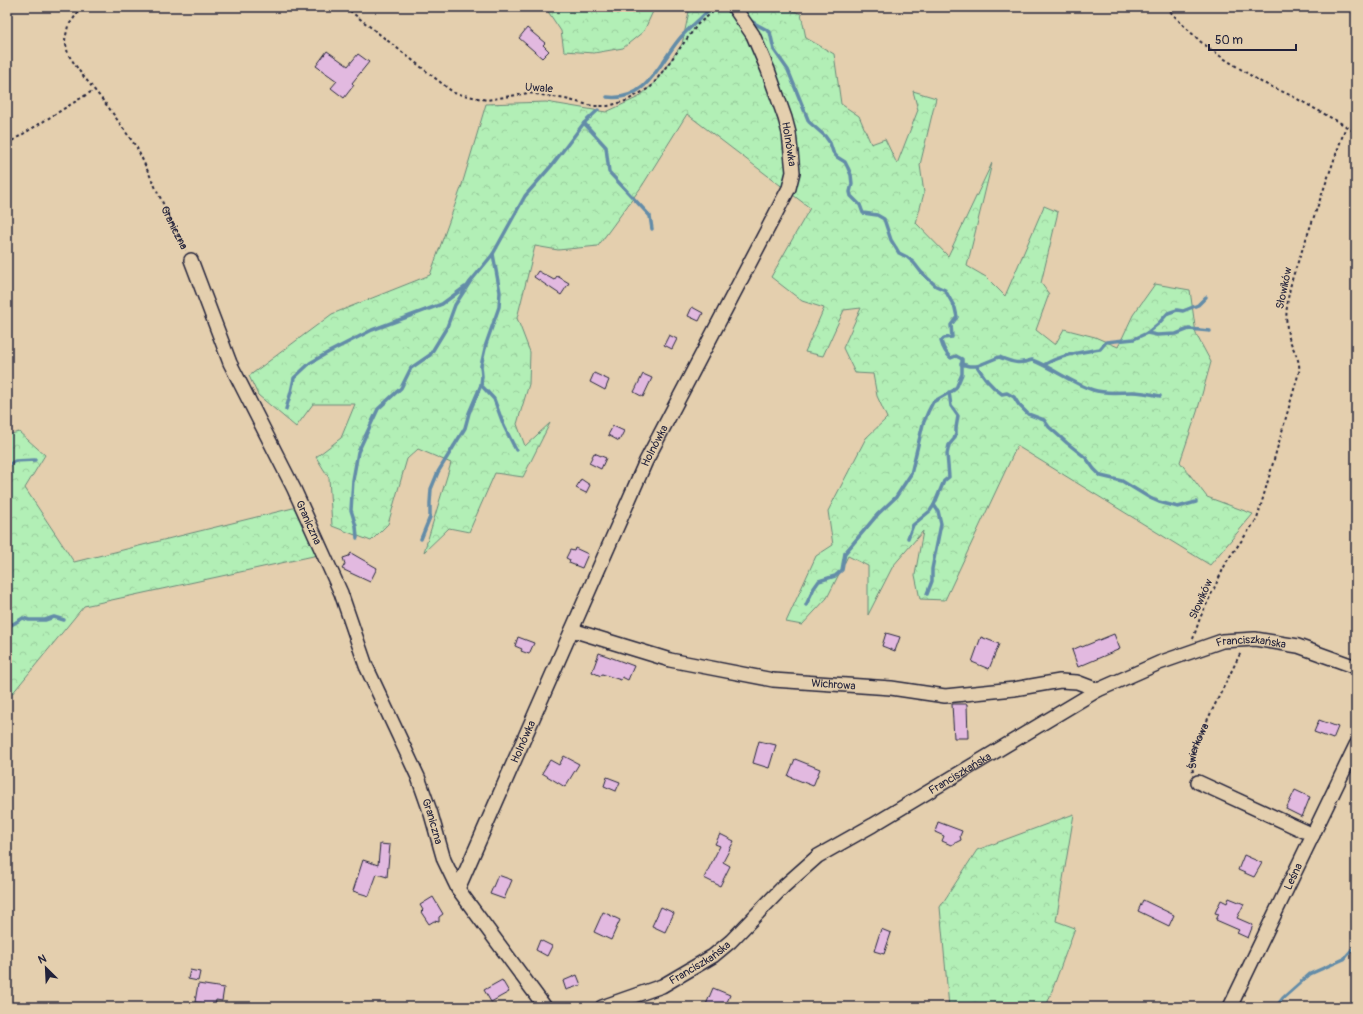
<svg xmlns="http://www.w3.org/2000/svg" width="1363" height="1014" viewBox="0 0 1363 1014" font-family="Pangolin,sans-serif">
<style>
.forest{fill:url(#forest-crowns);stroke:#6a8878}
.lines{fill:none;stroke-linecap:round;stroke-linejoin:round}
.stream{stroke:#638ca8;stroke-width:3.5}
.building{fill:#e2b9e0;stroke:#22223b}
.minor-casing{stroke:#22223b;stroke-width:16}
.path{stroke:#22223b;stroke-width:2;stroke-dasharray:3 3;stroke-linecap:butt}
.minor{stroke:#e4cfae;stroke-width:13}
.labels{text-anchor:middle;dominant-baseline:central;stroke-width:4;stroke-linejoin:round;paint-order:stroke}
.street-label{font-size:11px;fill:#22223b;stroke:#e4cfae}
</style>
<defs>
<pattern id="forest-crowns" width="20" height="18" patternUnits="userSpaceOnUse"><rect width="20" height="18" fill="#b2efb6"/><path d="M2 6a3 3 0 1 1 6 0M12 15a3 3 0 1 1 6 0" fill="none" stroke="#99cd9d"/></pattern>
</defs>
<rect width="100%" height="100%" fill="#e4cfae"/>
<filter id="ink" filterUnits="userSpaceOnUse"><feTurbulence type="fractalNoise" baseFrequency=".025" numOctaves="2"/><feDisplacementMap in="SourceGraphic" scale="8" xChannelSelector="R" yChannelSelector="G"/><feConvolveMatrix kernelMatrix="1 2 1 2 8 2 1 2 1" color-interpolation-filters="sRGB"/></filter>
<g filter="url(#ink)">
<g class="forest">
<polygon points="545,7 655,7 644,31 623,48 594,53 564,51 561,31"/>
<polygon points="690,7 785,7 801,14 806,38 834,54 841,104 859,116 871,144 885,139 897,164 918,110 913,91 936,98 920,165 924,193 916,223 948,256 992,163 967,266 986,277 1005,296 1044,206 1058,212 1041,283 1049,294 1036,330 1055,345 1064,329 1095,337 1118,347 1133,315 1155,284 1190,290 1196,334 1211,362 1197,412 1180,462 1207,497 1253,514 1210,565 1017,446 945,600 920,599 915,575 923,531 893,566 868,615 868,566 848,556 827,598 802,625 786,622 816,556 833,545 828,511 866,438 887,418 877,396 873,374 855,373 843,348 861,308 844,310 823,356 805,352 824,308 802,301 771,277 810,208 687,114 642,186 598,246 558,250 535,246 517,318 530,352 529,384 517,424 525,446 550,423 523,477 495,473 469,532 449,528 424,552 451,463 418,449 407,459 388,524 371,541 332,526 329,478 316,457 341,438 355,404 313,404 296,427 258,395 249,376 332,314 430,275 461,188 486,104 546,102 606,112 639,97 656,81 682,44"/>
<polygon points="19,432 45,455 25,488 74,562 297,507 318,555 84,606 7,700 7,435"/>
<polygon points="1074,814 1056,921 1075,928 1046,1007 949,1007 940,907 977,850"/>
</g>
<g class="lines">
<g class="stream">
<path d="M749 19C755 25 763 27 770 32L774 50 788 70 809 122 825 136 830 143 833 152 837 157 845 162 848 168 851 175 852 184 850 192 851 196 860 205 863 213 877 215 884 219 891 240 899 253 907 257 914 263 921 272 936 286 945 290 955 308 957 317 951 325 952 337 944 338 941 341C943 348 945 353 951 358L956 356 962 359V374L957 386 954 390 933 402 928 412 923 424 911 474 896 497 878 514 845 553 842 570 835 576 819 581 814 588 806 605"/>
<path d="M607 97C648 102 659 62 681 37 690 27 702 18 711 7"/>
<polyline points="584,123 606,147 609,172 650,216 652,229"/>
<polyline points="493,254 500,292 499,307 486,344 481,366 482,376 481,385 494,399 504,426 516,450"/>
<polyline points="1147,333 1157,335 1176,334 1189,329 1210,331"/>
<path d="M961 364 969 366H977C984 377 990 386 1002 394L1007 393 1014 397 1019 405 1028 414 1044 420 1049 427 1067 443 1086 458 1094 469 1101 476 1122 481 1150 498 1159 502 1178 507 1196 502"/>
<path d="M1044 365C1061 355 1082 352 1100 349L1106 342 1134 339 1147 333 1159 323 1168 313 1177 310 1183 311 1198 305 1206 297"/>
<path d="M977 366 999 357C1012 362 1018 365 1032 360 1053 368 1071 383 1093 390 1105 394 1119 392 1132 392 1141 392 1151 394 1160 396"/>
<polyline points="286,409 291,392 294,378 310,363 329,352 372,330 442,304 465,287"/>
<polyline points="7,466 15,461 35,460"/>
<polyline points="357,538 356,526 351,510 353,480 358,452 378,409 401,388 411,368 430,355 447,327 455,305 470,282 493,254 525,196 552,165 584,123 598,110"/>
<polyline points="908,538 913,525 930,511 934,505 944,481 949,477 947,454 949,445 954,439 956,434 956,428 958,416 951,406 949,392"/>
<polyline points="421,539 430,517 430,503 431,489 438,472 465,428 469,413 481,385"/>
<polyline points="927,594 932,581 932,569 941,524 938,511 934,505"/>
<polyline points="7,624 13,624 23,618 29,620 45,620 54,617 64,620"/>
<polyline points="1276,1007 1283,998 1310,974 1344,959 1356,945"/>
</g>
</g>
<g class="building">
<polygon points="527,28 545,43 543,45 549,51 542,58 519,38"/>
<polygon points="327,51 348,66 358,54 369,62 352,83 354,85 344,98 331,88 337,81 316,66"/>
<polygon points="538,271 554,280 557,276 569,283 561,295 534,277"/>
<polygon points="692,307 703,313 699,321 688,316"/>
<polygon points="669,335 677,339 672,349 664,345"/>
<polygon points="594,373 609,380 605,390 590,382"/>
<polygon points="643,374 652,378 643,397 634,392"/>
<polygon points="613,426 624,431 619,441 608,435"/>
<polygon points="594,453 606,458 601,469 589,463"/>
<polygon points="581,479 590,485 586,493 576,488"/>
<polygon points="575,548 588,554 582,568 569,563 570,560 566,558 570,550 574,551"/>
<polygon points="351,553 377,568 370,582 342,569 345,564 343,558 349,556"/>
<polygon points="886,633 900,637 895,651 882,646"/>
<polygon points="1114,634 1120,649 1078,667 1072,650 1081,646 1082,647"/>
<polygon points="518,637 534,643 529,654 521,651 522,649 515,646"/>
<polygon points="981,637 999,644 989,669 972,662"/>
<polygon points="599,653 634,666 628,680 622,677 621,680 602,674 601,676 592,672"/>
<polygon points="952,704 967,704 968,738 954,738"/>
<polygon points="1319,720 1338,727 1333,739 1314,732"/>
<polygon points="759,741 776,745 769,768 753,763"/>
<polygon points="564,756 579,764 565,787 542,773 550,760 559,765"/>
<polygon points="795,759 820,769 813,786 788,776"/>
<polygon points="607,777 620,782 616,791 604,786"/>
<polygon points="1295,790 1310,797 1302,817 1286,809"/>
<polygon points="938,822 962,831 960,836 961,840 951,845 942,841 944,836 935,832"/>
<polygon points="720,834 734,841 723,862 730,866 720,886 704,878 720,846 715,844"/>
<polygon points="380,844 390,845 387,877 377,874 369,896 353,891 363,860 378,865"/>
<polygon points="1244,855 1262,863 1254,877 1238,870"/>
<polygon points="498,875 512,880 504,899 490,894"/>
<polygon points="433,897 443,914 439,917 439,922 434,921 429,924 421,912 423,910 420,905"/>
<polygon points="1229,898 1244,904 1237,918 1253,925 1248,938 1237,933 1239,930 1216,920 1219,914 1215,913 1221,900 1227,903"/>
<polygon points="1143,900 1174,915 1169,926 1138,911"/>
<polygon points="661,907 674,913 665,932 652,926"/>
<polygon points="603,912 620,920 611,940 594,932"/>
<polygon points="881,929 891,933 884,954 874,951"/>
<polygon points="540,940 552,946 547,956 536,950"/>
<polygon points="190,970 200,972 198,981 188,979"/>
<polygon points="577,975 581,985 566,990 563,981"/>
<polygon points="502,980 509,992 491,1002 484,990"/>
<polygon points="198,984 224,988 222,1001 216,1000 215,1007 201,1007 202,1003 195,1002"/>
<polygon points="713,988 730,995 725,1007 705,1007"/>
</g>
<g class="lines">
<g class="minor-casing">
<g id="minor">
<path id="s3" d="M191 260 230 363 294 489 341 593 366 666 418 777 431 814 444 860 458 889 545 1007"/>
<path id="s4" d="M572 630 670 660 773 680 891 688 945 696 1014 689 1060 681 1077 682 1098 690"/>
<polyline points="1198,782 1313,835"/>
<path id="s5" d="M458 889 646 461 789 188 793 172 789 133 785 118 768 70 753 35 734 7"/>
<path id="s6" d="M602 1007 662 986 713 956 731 941 783 887 818 856 873 825 1098 690 1159 663 1222 641 1255 639 1298 646 1356 667"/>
<path id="s7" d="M1230 1007 1356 745"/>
</g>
</g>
<g class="path">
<path id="s1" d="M82 7 68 26 65 40 68 54 80 72 109 108 137 148 175 229 186 250"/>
<polyline points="345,7 454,93 487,100 529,93 565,99 593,106 608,106 626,101 651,87 698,24 719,7"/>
<path d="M1166 7 1182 24 1201 42 1220 56 1261 82 1292 96 1346 126 1293 276C1288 295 1284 315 1288 334 1291 348 1301 358 1299 372L1257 519 1227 561 1200 618 1193 639"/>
<polyline points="1346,126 1356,133"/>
<polyline points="7,144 94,90"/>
<path id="s2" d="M1193 772C1191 761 1192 753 1196 743L1241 652"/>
</g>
<use href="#minor" class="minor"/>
</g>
</g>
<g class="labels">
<g class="street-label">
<text transform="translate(539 88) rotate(4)">Uwale</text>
<text transform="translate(789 144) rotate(81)">Holnówka</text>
<text stroke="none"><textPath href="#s1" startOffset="257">Graniczna</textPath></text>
<text transform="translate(1284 288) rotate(-78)">Słowików</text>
<text stroke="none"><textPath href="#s5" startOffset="485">Holnówka</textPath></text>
<text stroke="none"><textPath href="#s3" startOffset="288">Graniczna</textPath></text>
<text transform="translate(1201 599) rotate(-66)">Słowików</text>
<text stroke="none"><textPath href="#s6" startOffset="756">Franciszkańska</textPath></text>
<text stroke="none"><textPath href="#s4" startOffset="268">Wichrowa</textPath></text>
<text stroke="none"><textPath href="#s5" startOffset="161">Holnówka</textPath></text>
<text stroke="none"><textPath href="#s2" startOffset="27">Świerkowa</textPath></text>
<text stroke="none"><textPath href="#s6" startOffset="432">Franciszkańska</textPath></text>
<text stroke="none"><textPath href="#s3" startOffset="612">Graniczna</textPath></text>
<text stroke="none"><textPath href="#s7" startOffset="145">Leśna</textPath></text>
<text stroke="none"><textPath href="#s6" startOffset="108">Franciszkańska</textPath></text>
</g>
</g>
<rect width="1363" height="1014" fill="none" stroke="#e4cfae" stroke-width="24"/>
<rect x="12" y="12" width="1339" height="990" fill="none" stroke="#22223b" stroke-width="1.5" filter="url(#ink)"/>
<g transform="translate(46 968) rotate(336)" stroke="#e4cfae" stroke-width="3" paint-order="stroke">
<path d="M0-3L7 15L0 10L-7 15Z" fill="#22223b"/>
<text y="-6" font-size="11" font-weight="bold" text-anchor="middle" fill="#22223b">N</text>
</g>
<path d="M1209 44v6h87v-6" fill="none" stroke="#22223b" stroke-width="2"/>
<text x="1215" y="44" font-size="12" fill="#22223b" stroke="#e4cfae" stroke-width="3" paint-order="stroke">50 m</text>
</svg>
